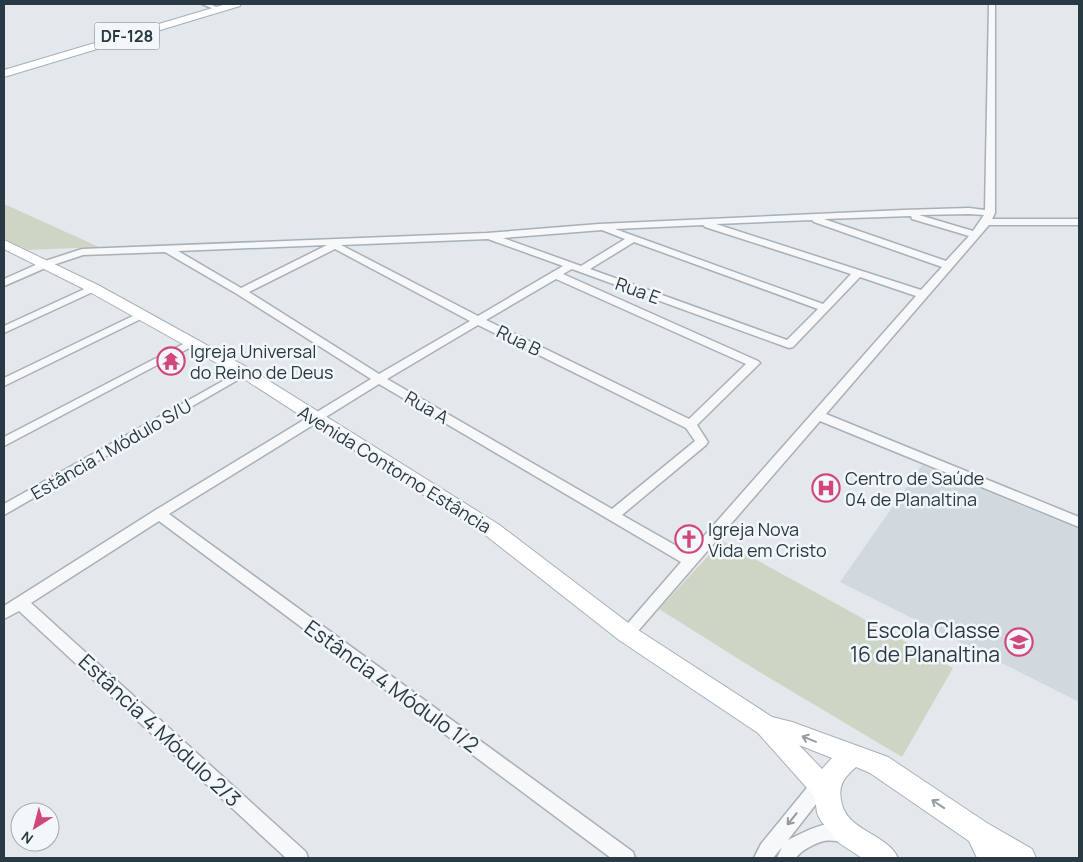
<svg xmlns="http://www.w3.org/2000/svg" width="1083" height="862" viewBox="0 0 1083 862" font-family="Manrope,sans-serif">
<style>
.built{fill:#d1d8de}
.green{fill:#cdd6c4}
.lines{fill:none;stroke-linecap:round;stroke-linejoin:round}
.street-casing{stroke:#a8b0b6;stroke-width:3}
.secondary-casing{stroke:#a8b0b6;stroke-width:2}
.primary-casing{stroke:#a2b0b8;stroke-width:2}
.street{fill:#f6f8fa;fill-rule:evenodd}
.secondary{fill:#fff;fill-rule:evenodd}
.primary{fill:#fff;fill-rule:evenodd}
.oneway{stroke:#949ca2}
.oneway2{stroke:#90999f}
.labels{text-anchor:middle;dominant-baseline:central;stroke-width:5;stroke-linejoin:round;paint-order:stroke}
.shield{fill:#f3f7f9;stroke:#66737a;stroke-width:1}
.shield-label{font-size:16px;font-weight:bold;fill:#2a3a44}
.street-label{font-size:18px;fill:#2a3a44;stroke:#f3f7f9}
.poi-label{font-size:18px;fill:#2a3a44;stroke:#f3f7f9;text-anchor:start}
.near-poi-label{font-size:21px;fill:#2a3a44;stroke:#f3f7f9;text-anchor:end}
.near-street-label{font-size:21px;fill:#2a3a44;stroke:#f3f7f9}
</style>
<rect width="100%" height="100%" fill="#e3e8ec"/>
<polygon class="built" points="922,465 1079,529 1079,702 840,582"/>
<g class="green">
<polygon points="4,204 99,247 28,250 4,239"/>
<polygon points="722,541 953,668 902,757 753,668 659,609"/>
</g>
<g class="lines">
<g class="street-casing">
<g id="street">
<polygon points="202,4 210,4 221,9 216,10"/>
<path d="M989 4H995V213L992 219H1079V225H989L826 414 1079 517V527L820 421 632 638 627 640 622 638 619 634 622 630 681 562 379 384 169 514 633 852 635 858H611L159 521 31 603 306 852 308 858H286L19 611 4 619V606L154 511 371 379 237 294 165 252 83 255 50 266 4 286V279L42 262 82 249 487 233 599 224 903 210 969 208 985 210ZM969 214 984 215 973 231 919 215ZM911 216 912 219 969 236 946 261 824 219ZM812 220 814 222 942 267 921 290 716 224ZM703 225 705 227 851 274 823 304 615 229ZM602 230 625 239 581 266 503 238ZM488 239 563 266 478 316 341 245ZM634 242 818 309 787 340 590 269ZM327 245 241 288 178 251ZM335 249 470 321 379 374 249 292ZM572 269 789 348 793 347 860 277 916 296 689 553 622 515 706 445 708 442 697 425 760 363 758 361 563 274ZM556 279 746 364 689 419 486 320ZM478 325 686 428 695 441 612 509 387 379Z"/>
<polygon points="93,285 98,288 97,290 4,333 4,326"/>
<polygon points="141,312 145,313 146,315 145,317 4,386 4,378"/>
<polygon points="191,340 197,343 195,345 4,446 4,437"/>
<polygon points="244,369 248,370 250,372 248,374 4,515 4,504"/>
<path d="M816 782 833 786 836 792 833 798 827 800 820 799 788 840C811 829 827 818 853 828L855 834 853 840C842 844 834 839 824 841 815 843 800 851 796 858H777L782 847 773 858H754L761 844 810 784Z"/>
</g>
</g>
<g class="secondary-casing">
<path id="secondary" d="M4 240 98 285 250 369 498 524 635 628 772 717 792 722 888 757 987 823 1032 849 1036 858H977L969 841 870 773 856 767C845 777 838 784 841 800 845 831 887 833 898 858H862L839 843 821 821 817 813 815 797 758 733 619 640 484 534 238 375 88 291 4 249ZM799 745 832 758 822 769Z"/>
</g>
<g class="primary-casing">
<polygon id="primary" points="226,4 241,4 240,6 4,77 4,70"/>
</g>
<use href="#street" class="street"/>
<use href="#secondary" class="secondary"/>
<use href="#primary" class="primary"/>
</g>
<defs><path id="oneway-shaft" d="M-6 0H5M1.5-3L5.5 0L1.5 3" fill="none" stroke-width="1.6" stroke-linecap="round" stroke-linejoin="round" transform="scale(1.25)"/></defs>
<g class="oneway">
<use href="#oneway-shaft" transform="translate(809 739) rotate(-158)"/>
<use href="#oneway-shaft" transform="translate(938 804) rotate(-146)"/>
</g>
<use class="oneway2" href="#oneway-shaft" transform="translate(792 819) rotate(129)"/>
<defs>
<g id="temple-ring" transform="scale(1.4375)"><circle r="9.5" fill="#f3f7f9" stroke="#d1477c" stroke-width="1.5"/><path d="M0-6L5-2H3V0L6.5 2.5H4V6H1.5V3h-3V6H-4V2.5H-6.5L-3 0V-2H-5Z" fill="#d1477c"/></g>
<g id="hospital-ring" transform="scale(1.4375)"><circle r="9.5" fill="#f3f7f9" stroke="#d1477c" stroke-width="1.5"/><path d="M-5-5h3v3.5h4V-5h3V5h-3V1.5h-4V5h-3Z" fill="#d1477c"/></g>
<g id="church-ring" transform="scale(1.4375)"><circle r="9.5" fill="#f3f7f9" stroke="#d1477c" stroke-width="1.5"/><path d="M-1.2-6h2.4v3.5h3.3v2.4h-3.3V6h-2.4V-.1h-3.3v-2.4h3.3Z" fill="#d1477c"/></g>
<g id="school-ring" transform="scale(1.4375)"><circle r="9.5" fill="#f3f7f9" stroke="#d1477c" stroke-width="1.5"/><path d="M0-5L7-2L0 1L-7-2ZM-4 1L0 2.5L4 1V4Q0 6-4 4Z" fill="#d1477c"/></g>
</defs>
<g fill-rule="evenodd">
<use href="#temple-ring" x="171" y="361"/>
<use href="#hospital-ring" x="826" y="488"/>
<use href="#church-ring" x="689" y="539"/>
<use href="#school-ring" x="1019" y="642"/>
</g>
<g class="labels">
<rect class="shield" x="94.5" y="22.5" width="65" height="27" rx="4"/>
<g class="shield-label">
<text x="127" y="36">DF-128</text>
</g>
<g class="street-label">
<text transform="translate(638 290) rotate(20)">Rua E</text>
<text transform="translate(519 340) rotate(26)">Rua B</text>
<text transform="translate(427 407) rotate(30)">Rua A</text>
<text transform="translate(111 449) rotate(-30)">Estância 1 Módulo S/U</text>
<text transform="translate(395 469) rotate(32)">Avenida Contorno Estância</text>
</g>
<g class="poi-label">
<text x="190" y="351">Igreja Universal<tspan x="190" dy="21">do Reino de Deus</tspan></text>
<text x="845" y="478">Centro de Saúde<tspan x="845" dy="21">04 de Planaltina</tspan></text>
<text x="708" y="529">Igreja Nova<tspan x="708" dy="21">Vida em Cristo</tspan></text>
</g>
<g class="near-poi-label">
<text x="1000" y="630">Escola Classe<tspan x="1000" dy="24">16 de Planaltina</tspan></text>
</g>
<g class="near-street-label">
<text transform="translate(392 686) rotate(36)">Estância 4 Módulo 1/2</text>
<text transform="translate(160 730) rotate(43)">Estância 4 Módulo 2/3</text>
</g>
</g>
<rect width="1083" height="862" fill="none" stroke="#2a3a44" stroke-width="10"/>
<g transform="translate(35 827) rotate(216)"><circle r="24" fill="#f3f7f9" stroke="#a3abb1"/>
<path d="M0-4L9 19L0 12L-9 19Z" fill="#d1477c"/>
<text y="-8" font-size="14" font-weight="bold" text-anchor="middle" fill="#2a3a44">N</text>
</g>
</svg>
